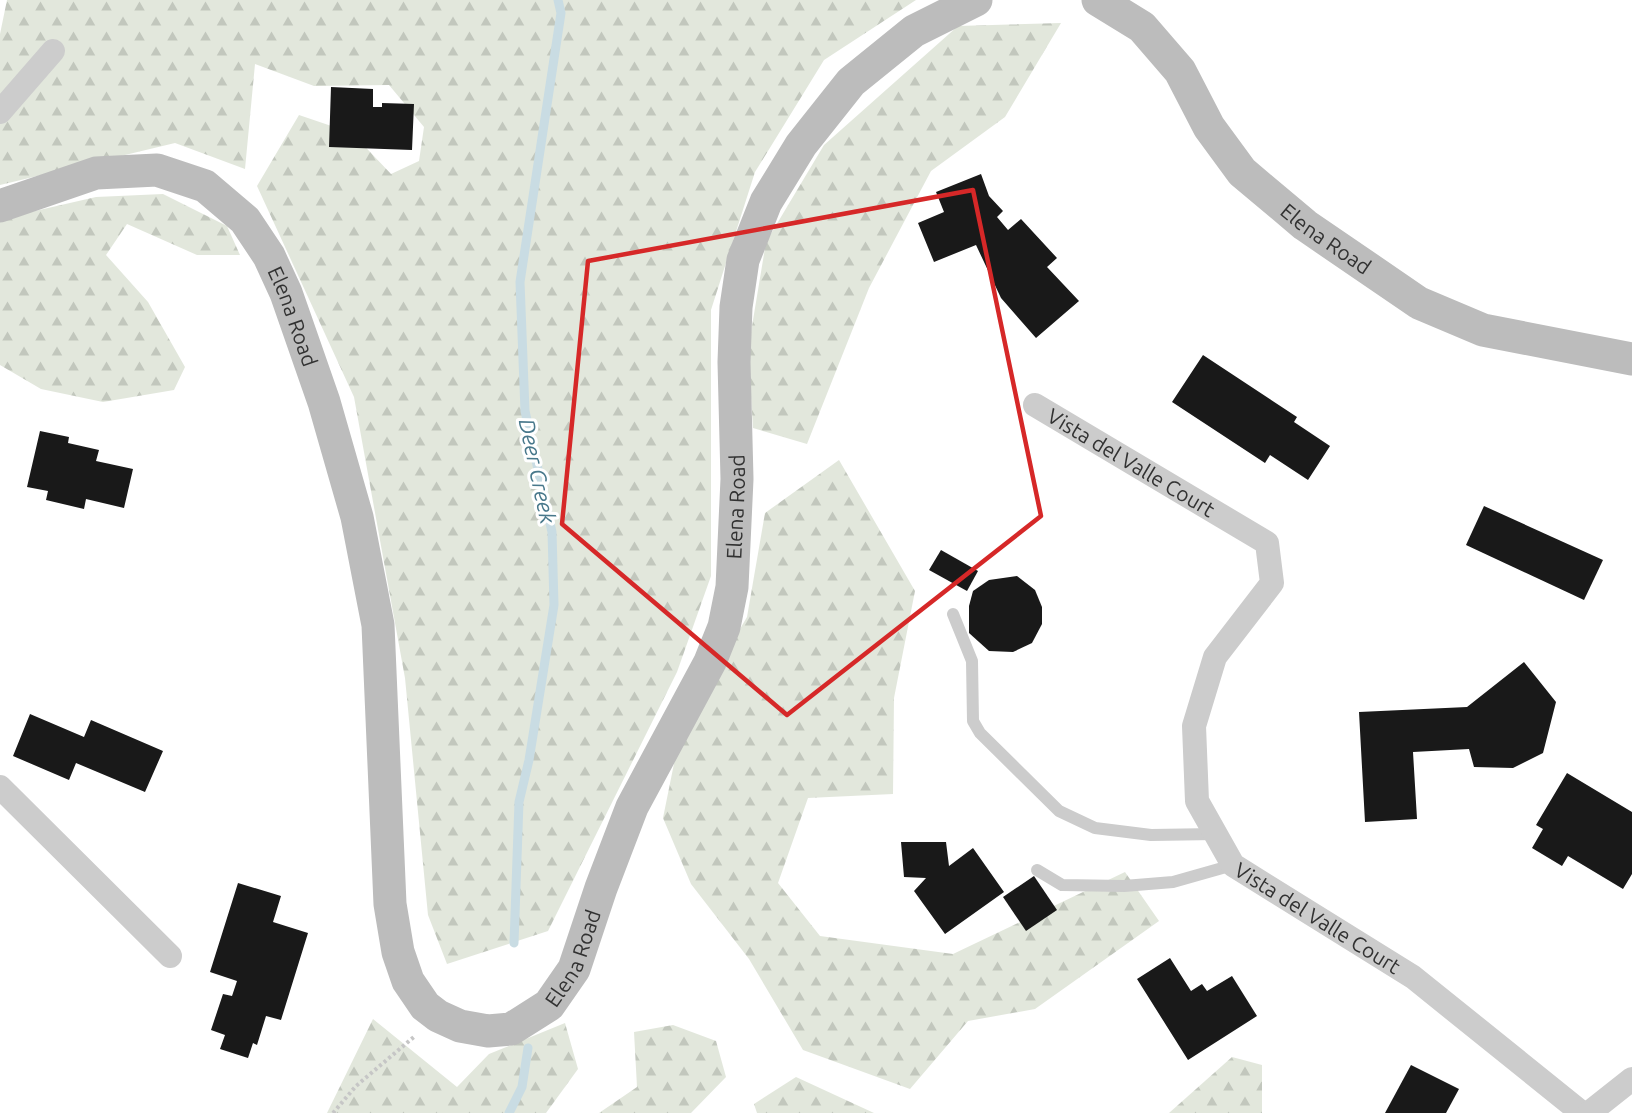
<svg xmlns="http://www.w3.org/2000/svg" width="1632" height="1113" viewBox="0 0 1632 1113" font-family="Ubuntu,sans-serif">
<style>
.forest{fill:url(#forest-firs)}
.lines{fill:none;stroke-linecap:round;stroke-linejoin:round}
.stream{stroke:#c9dce3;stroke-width:9}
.building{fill:#191919}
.path{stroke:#c6c6c6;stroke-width:4;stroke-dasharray:3 3;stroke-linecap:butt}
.lane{stroke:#ccc;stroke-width:12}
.street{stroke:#ccc;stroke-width:24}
.secondary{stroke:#bcbcbc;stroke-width:33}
.marked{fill:none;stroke:#d62828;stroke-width:4.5;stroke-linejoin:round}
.labels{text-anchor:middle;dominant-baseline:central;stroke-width:6;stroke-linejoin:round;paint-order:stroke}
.street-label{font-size:21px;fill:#323232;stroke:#fff}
.water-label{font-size:22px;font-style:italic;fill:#48788b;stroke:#fff}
</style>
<defs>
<pattern id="forest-firs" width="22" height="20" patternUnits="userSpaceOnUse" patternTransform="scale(1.5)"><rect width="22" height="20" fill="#e2e7dc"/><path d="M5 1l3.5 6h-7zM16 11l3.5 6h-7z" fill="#c2c7bd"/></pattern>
</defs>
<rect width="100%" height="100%" fill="#fff"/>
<g class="forest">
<polygon points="7,0 916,0 824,60 755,172 711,310 711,576 677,672 548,931 447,964 428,915 405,678 354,397 257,186 299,115 352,133 391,174 419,161 424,127 389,85 314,86 255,64 245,169 175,143 0,185 0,34"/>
<polygon points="1061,23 1005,117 931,171 869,288 807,444 753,428 748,350 766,242 824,145 958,26"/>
<polygon points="163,194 227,226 240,255 197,255 127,224 106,255 148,302 185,367 174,390 103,402 41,389 0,365 0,219 96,197"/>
<polygon points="839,460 915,591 894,698 893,794 808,798 778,883 820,936 953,954 1125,872 1159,921 1035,1009 968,1021 910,1089 803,1050 749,959 691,884 663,818 681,729 747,617 765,513"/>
<polygon points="373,1019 457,1087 489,1054 565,1023 578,1069 546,1113 327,1113"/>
<polygon points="673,1025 716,1041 726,1077 691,1113 599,1113 637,1087 634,1032"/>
<polygon points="1232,1057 1262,1065 1262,1113 1169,1113"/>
<polygon points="796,1077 874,1113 757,1113 754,1104"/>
</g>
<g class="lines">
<g class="stream">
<polyline points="514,943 519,802 529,760 554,605 552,532 525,411 520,282 561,13 558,0"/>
<polyline points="509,1113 522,1087 528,1048"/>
</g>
</g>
<g class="building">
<polygon points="331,87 373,89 373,107 382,107 382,103 414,104 412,150 329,147"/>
<polygon points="981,174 989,196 1003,211 997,217 1008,230 1021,219 1057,258 1047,267 1079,301 1036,338 1001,298 976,245 934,262 918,223 944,212 936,192"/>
<polygon points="1203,355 1297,417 1294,422 1330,446 1308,480 1270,455 1265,463 1172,402"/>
<polygon points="40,431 69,437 68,443 99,450 96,461 133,469 124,508 86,499 84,509 46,500 48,491 27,487"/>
<polygon points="1484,506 1603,560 1584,600 1466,545"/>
<polygon points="941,550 978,571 967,591 929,570"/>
<polygon points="1017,576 1035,590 1042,607 1042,624 1032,643 1013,652 989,651 969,633 969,606 973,591 989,580"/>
<polygon points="1524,662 1556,702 1543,753 1513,768 1474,767 1469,749 1413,752 1417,819 1365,822 1359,712 1467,707"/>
<polygon points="30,714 84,737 91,720 163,751 145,792 76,763 69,780 13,756"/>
<polygon points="1567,773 1632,812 1632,874 1623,889 1568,856 1562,866 1532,848 1543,829 1536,825"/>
<polygon points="901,842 946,842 949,866 973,848 1004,892 945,934 914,891 926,878 904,877"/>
<polygon points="1034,876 1057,910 1026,931 1003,897"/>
<polygon points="238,883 281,896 273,922 308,933 281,1020 266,1016 257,1045 253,1043 248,1058 220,1049 225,1035 211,1030 223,994 232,996 237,981 210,972"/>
<polygon points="1170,958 1191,991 1202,984 1207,991 1232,976 1257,1016 1188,1060 1137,979"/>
<polygon points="1411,1065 1459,1089 1446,1113 1385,1113"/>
</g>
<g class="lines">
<polyline class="path" points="333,1113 356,1086 415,1036"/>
<g class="lane">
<polyline points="953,614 972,661 973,721 980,733 1059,811 1095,828 1151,835 1216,834"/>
<polyline points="1037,870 1062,885 1124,886 1173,882 1233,865"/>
</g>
<g class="street">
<polyline points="0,112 53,51"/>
<path id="s1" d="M1035 405 1267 543 1272 583 1215 657 1194 726 1197 801 1233 865 1413 977 1582 1113"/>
<polyline points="0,787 170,956"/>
<polyline points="1589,1113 1632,1079"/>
</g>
<g class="secondary">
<path id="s2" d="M1098 0 1142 27 1180 71 1209 127 1242 172 1305 225 1419 303 1483 330 1632 359"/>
<path id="s3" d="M0 206 96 173 157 170 205 186 245 220 269 256 286 293 324 402 357 517 378 625 390 904 398 952 408 981 425 1006 438 1016 460 1026 488 1031 511 1029 549 1005 574 969 601 888 632 807 710 662 724 627 732 587 737 479 734 362 736 307 743 260 766 202 801 145 851 82 914 31 976 0"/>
</g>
</g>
<path class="marked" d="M973 190 1041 516 787 715 562 524 588 261Z"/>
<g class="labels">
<g class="street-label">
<text stroke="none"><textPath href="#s2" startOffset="336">Elena Road</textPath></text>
<text stroke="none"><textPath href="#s3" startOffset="374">Elena Road</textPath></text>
<text stroke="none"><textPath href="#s1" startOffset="112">Vista del Valle Court</textPath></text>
<text stroke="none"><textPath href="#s3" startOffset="1760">Elena Road</textPath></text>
<text stroke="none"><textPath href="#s1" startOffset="724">Vista del Valle Court</textPath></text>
<text stroke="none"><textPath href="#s3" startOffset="1274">Elena Road</textPath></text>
</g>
<g class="water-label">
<text transform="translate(538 471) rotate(78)">Deer Creek</text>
</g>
</g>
</svg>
